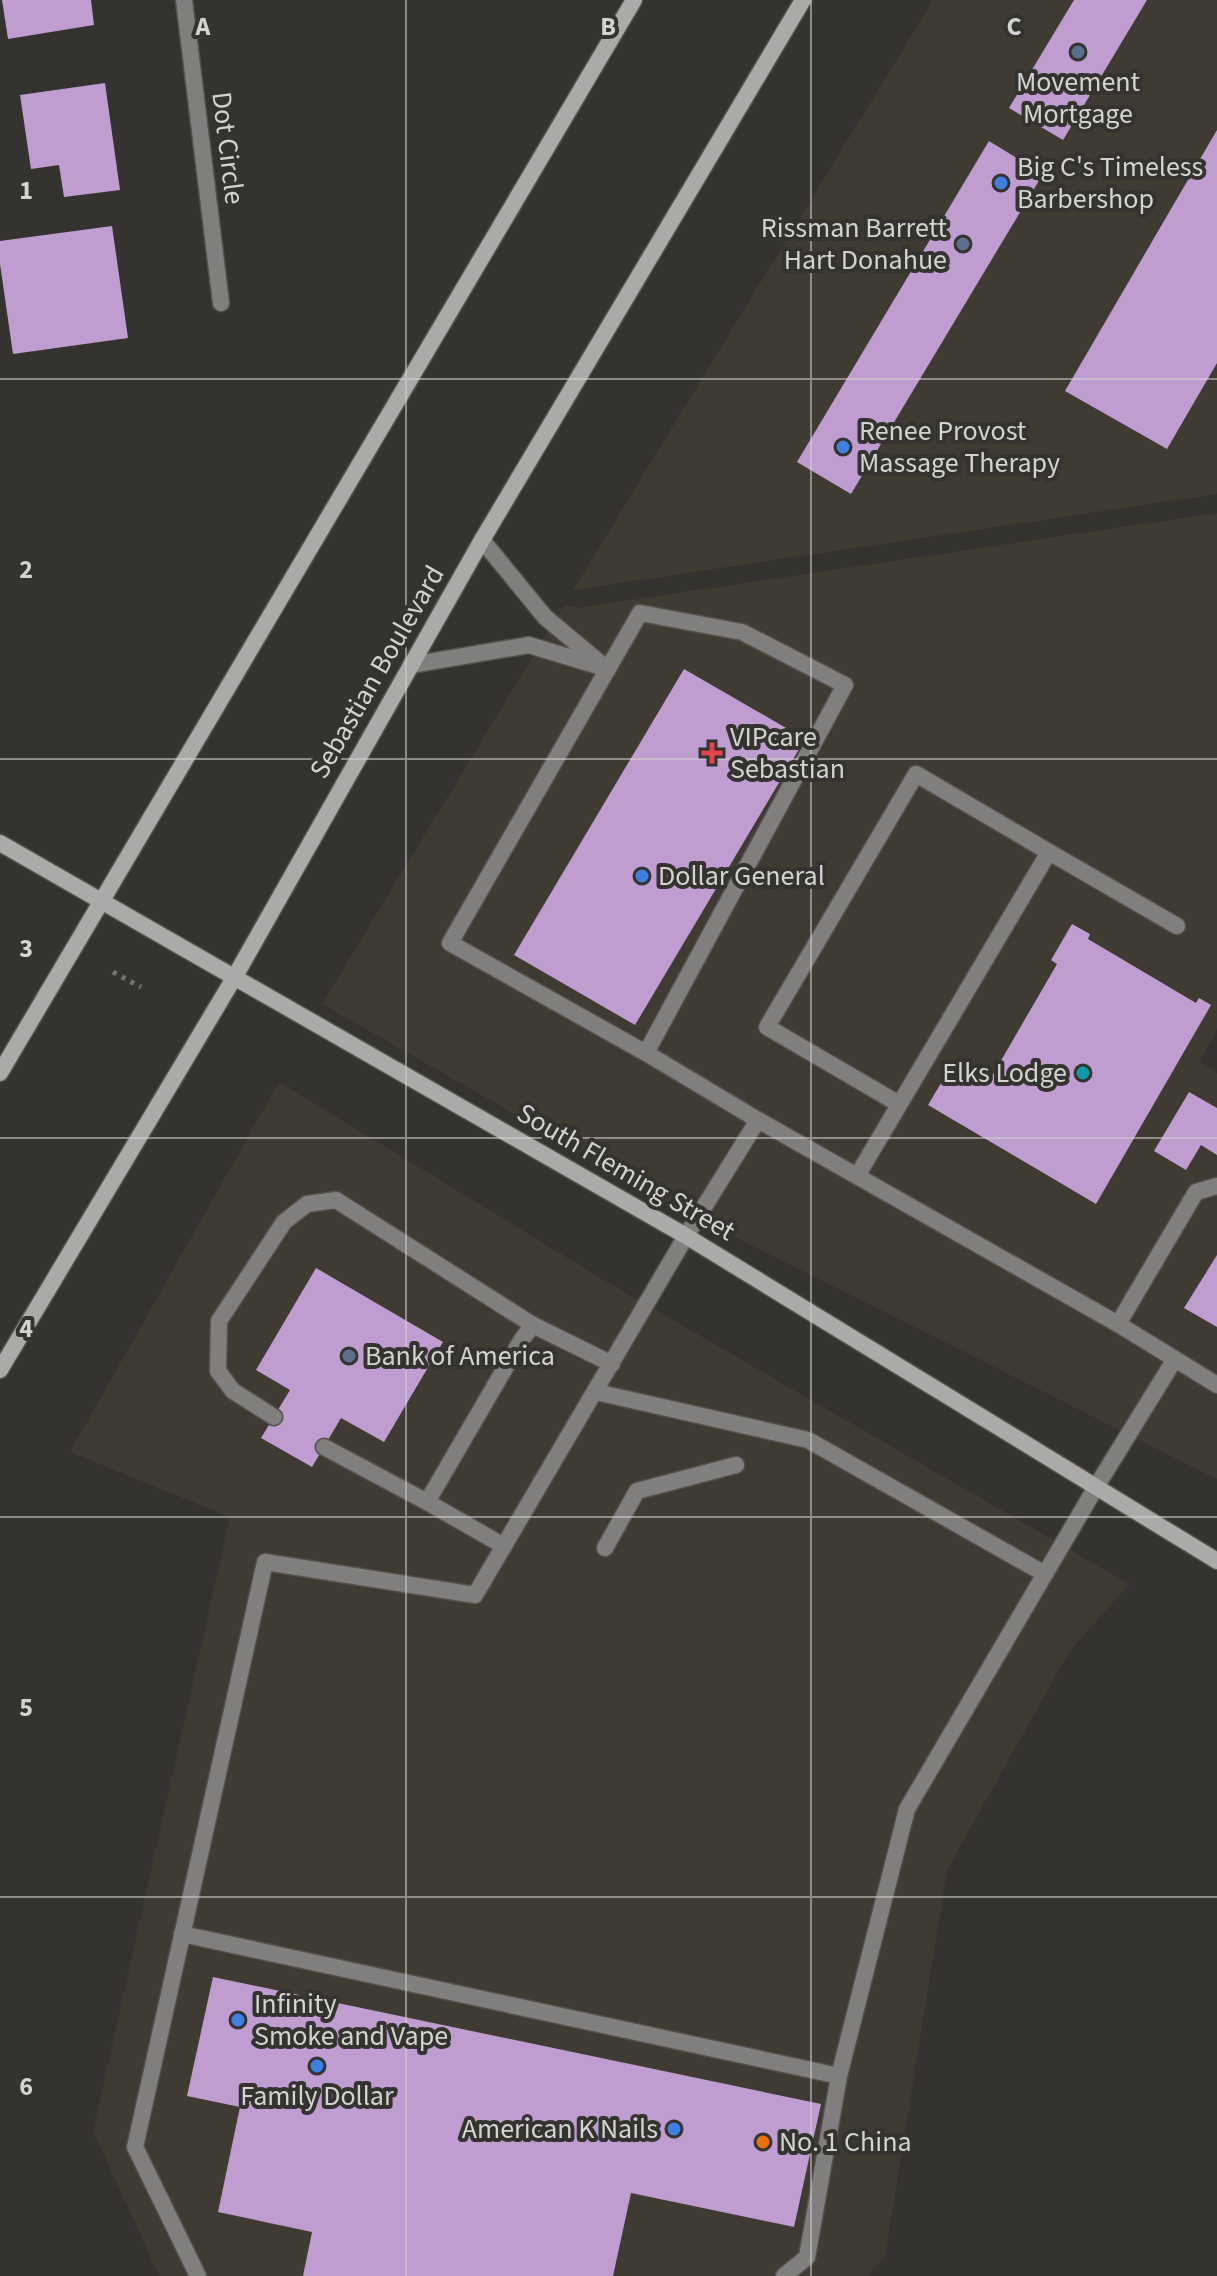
<svg xmlns="http://www.w3.org/2000/svg" width="1217" height="2276" viewBox="0 0 1217 2276" font-family="'Source Sans 3',sans-serif">
<style>
.built{fill:#3f3b33}
.building{fill:#bf9dd1}
.lines{fill:none;stroke-linecap:round;stroke-linejoin:round}
.lane-casing{stroke:#51504d;stroke-width:19}
.street-casing{stroke:#51504d;stroke-width:19}
.secondary-casing{stroke:#51504d;stroke-width:19}
.path{stroke:#72726f;stroke-width:5;stroke-dasharray:4 6;stroke-linecap:butt}
.lane{stroke:#807f7e;stroke-width:16}
.street{stroke:#807f7e;stroke-width:16}
.secondary{stroke:#aca9a9;stroke-width:16}
.grid{fill:none;stroke:#d3d3d1;stroke-width:2;stroke-opacity:0.55}
.service-dot{fill:#5c6f8a;stroke:#343330;stroke-width:3}
.shop-dot{fill:#3f7fe0;stroke:#343330;stroke-width:3}
.health-dot{fill:#e0444e;stroke:#343330;stroke-width:3}
.culture-dot{fill:#0f9aa8;stroke:#343330;stroke-width:3}
.food-dot{fill:#e8710a;stroke:#343330;stroke-width:3}
.labels{text-anchor:middle;dominant-baseline:central;stroke-width:8;stroke-linejoin:round;paint-order:stroke}
.poi-label{font-size:28px;fill:#d3d3d1;stroke:#343330;text-anchor:start}
.street-label{font-size:28px;fill:#d3d3d1;stroke:#343330}
.grid-label{font-size:26px;text-anchor:middle;font-weight:bold;fill:#d3d3d1;stroke:#343330;stroke-width:8;stroke-linejoin:round;paint-order:stroke}
</style>
<rect width="100%" height="100%" fill="#343330"/>
<g class="built">
<polygon points="933,0 1217,0 1217,494 573,590"/>
<polygon points="1217,513 1217,1029 1200,1062 1217,1073 1217,1479 695,1217 322,1004 564,605 577,608"/>
<polygon points="279,1082 607,1282 1129,1584 1069,1652 947,1870 885,2257 866,2276 159,2276 93,2131 230,1517 70,1452"/>
</g>
<g class="building">
<polygon points="2,0 91,0 94,25 8,39"/>
<polygon points="1074,0 1147,0 1063,140 1009,108"/>
<polygon points="105,83 120,190 64,197 59,165 31,169 20,95"/>
<polygon points="1217,130 1217,363 1167,449 1065,391"/>
<polygon points="989,141 1043,174 851,494 797,462"/>
<polygon points="112,226 128,338 13,354 0,264 0,241"/>
<polygon points="684,669 805,739 635,1025 514,955"/>
<polygon points="1072,924 1090,934 1088,939 1196,1003 1199,998 1211,1005 1096,1204 928,1105 953,1063 988,1083 1057,964 1051,960"/>
<polygon points="1189,1092 1217,1108 1217,1155 1201,1145 1186,1170 1154,1151"/>
<polygon points="1217,1255 1217,1327 1184,1308"/>
<polygon points="316,1268 443,1342 384,1442 341,1418 312,1467 261,1438 290,1390 256,1370"/>
<polygon points="213,1977 821,2104 794,2227 631,2193 613,2276 303,2276 312,2232 218,2212 240,2107 187,2096"/>
</g>
<g class="lines">
<g class="lane-casing">
<g id="lane">
<polyline points="482,540 545,617 600,663"/>
<polyline points="411,665 529,645 608,669"/>
<polyline points="1049,852 1177,926"/>
<polyline points="758,1120 1118,1324"/>
<polyline points="857,1176 1049,852 916,774 767,1027 899,1104"/>
<polyline points="1217,1186 1196,1192 1118,1324 1217,1385"/>
<polyline points="596,1392 808,1440 1045,1574"/>
<polyline points="274,1417 233,1391 218,1371 219,1321 284,1222 307,1204 336,1200 533,1325"/>
<polyline points="324,1447 427,1502"/>
<polyline points="504,1546 427,1502 522,1339 533,1325 612,1364"/>
<polyline points="605,1548 637,1491 736,1465"/>
<polyline points="182,1934 839,2076"/>
<polyline points="198,2276 135,2147 265,1562 475,1595 686,1236 758,1120 646,1053 450,943 640,613 742,632 845,685 646,1053"/>
<polyline points="784,2276 807,2257 839,2076 907,1809 1096,1487 1175,1359"/>
</g>
</g>
<g class="street-casing">
<polyline id="street" points="184,0 221,303"/>
</g>
<g class="secondary-casing">
<g id="secondary">
<polyline points="0,843 686,1236 1217,1561"/>
<polyline points="0,1073 634,0"/>
<polyline points="0,1370 234,978 482,540 803,0"/>
</g>
</g>
<polyline class="path" points="113,972 141,987"/>
<use href="#lane" class="lane"/>
<use href="#street" class="street"/>
<use href="#secondary" class="secondary"/>
</g>
<path class="grid" d="M406 0V2276M811 0V2276M0 379H1217M0 759H1217M0 1138H1217M0 1517H1217M0 1897H1217"/>
<g class="service-dot">
<circle cx="1078" cy="52" r="8"/>
<circle cx="963" cy="244" r="8"/>
<circle cx="349" cy="1356" r="8"/>
</g>
<g class="shop-dot">
<circle cx="1001" cy="183" r="8"/>
<circle cx="843" cy="447" r="8"/>
<circle cx="642" cy="876" r="8"/>
<circle cx="238" cy="2020" r="8"/>
<circle cx="317" cy="2066" r="8"/>
<circle cx="674" cy="2129" r="8"/>
</g>
<path class="health-dot" d="M708 741h8v8h8v8h-8v8h-8v-8h-8v-8h8z"/>
<circle class="culture-dot" cx="1083" cy="1073" r="8"/>
<circle class="food-dot" cx="763" cy="2142" r="8"/>
<g class="labels">
<g class="poi-label">
<text x="1078" y="82" text-anchor="middle">Movement<tspan x="1078" dy="32">Mortgage</tspan></text>
<text x="1017" y="167">Big C's Timeless<tspan x="1017" dy="32">Barbershop</tspan></text>
<text x="947" y="228" text-anchor="end">Rissman Barrett<tspan x="947" dy="32">Hart Donahue</tspan></text>
<text x="859" y="431">Renee Provost<tspan x="859" dy="32">Massage Therapy</tspan></text>
<text x="730" y="737">VIPcare<tspan x="730" dy="32">Sebastian</tspan></text>
<text x="658" y="876">Dollar General</text>
<text x="1067" y="1073" text-anchor="end">Elks Lodge</text>
<text x="365" y="1356">Bank of America</text>
<text x="254" y="2004">Infinity<tspan x="254" dy="32">Smoke and Vape</tspan></text>
<text x="317" y="2096" text-anchor="middle">Family Dollar</text>
<text x="658" y="2129" text-anchor="end">American K Nails</text>
<text x="779" y="2142">No. 1 China</text>
</g>
<g class="street-label">
<text transform="translate(228 148) rotate(83)">Dot Circle</text>
<text transform="translate(377 672) rotate(-60)">Sebastian Boulevard</text>
<text transform="translate(626 1172) rotate(30)">South Fleming Street</text>
</g>
</g>
<g class="grid-label">
<text x="203" y="35">A</text>
<text x="608" y="35">B</text>
<text x="1014" y="35">C</text>
<text x="26" y="199">1</text>
<text x="26" y="578">2</text>
<text x="26" y="957">3</text>
<text x="26" y="1337">4</text>
<text x="26" y="1716">5</text>
<text x="26" y="2095">6</text>
</g>
</svg>
